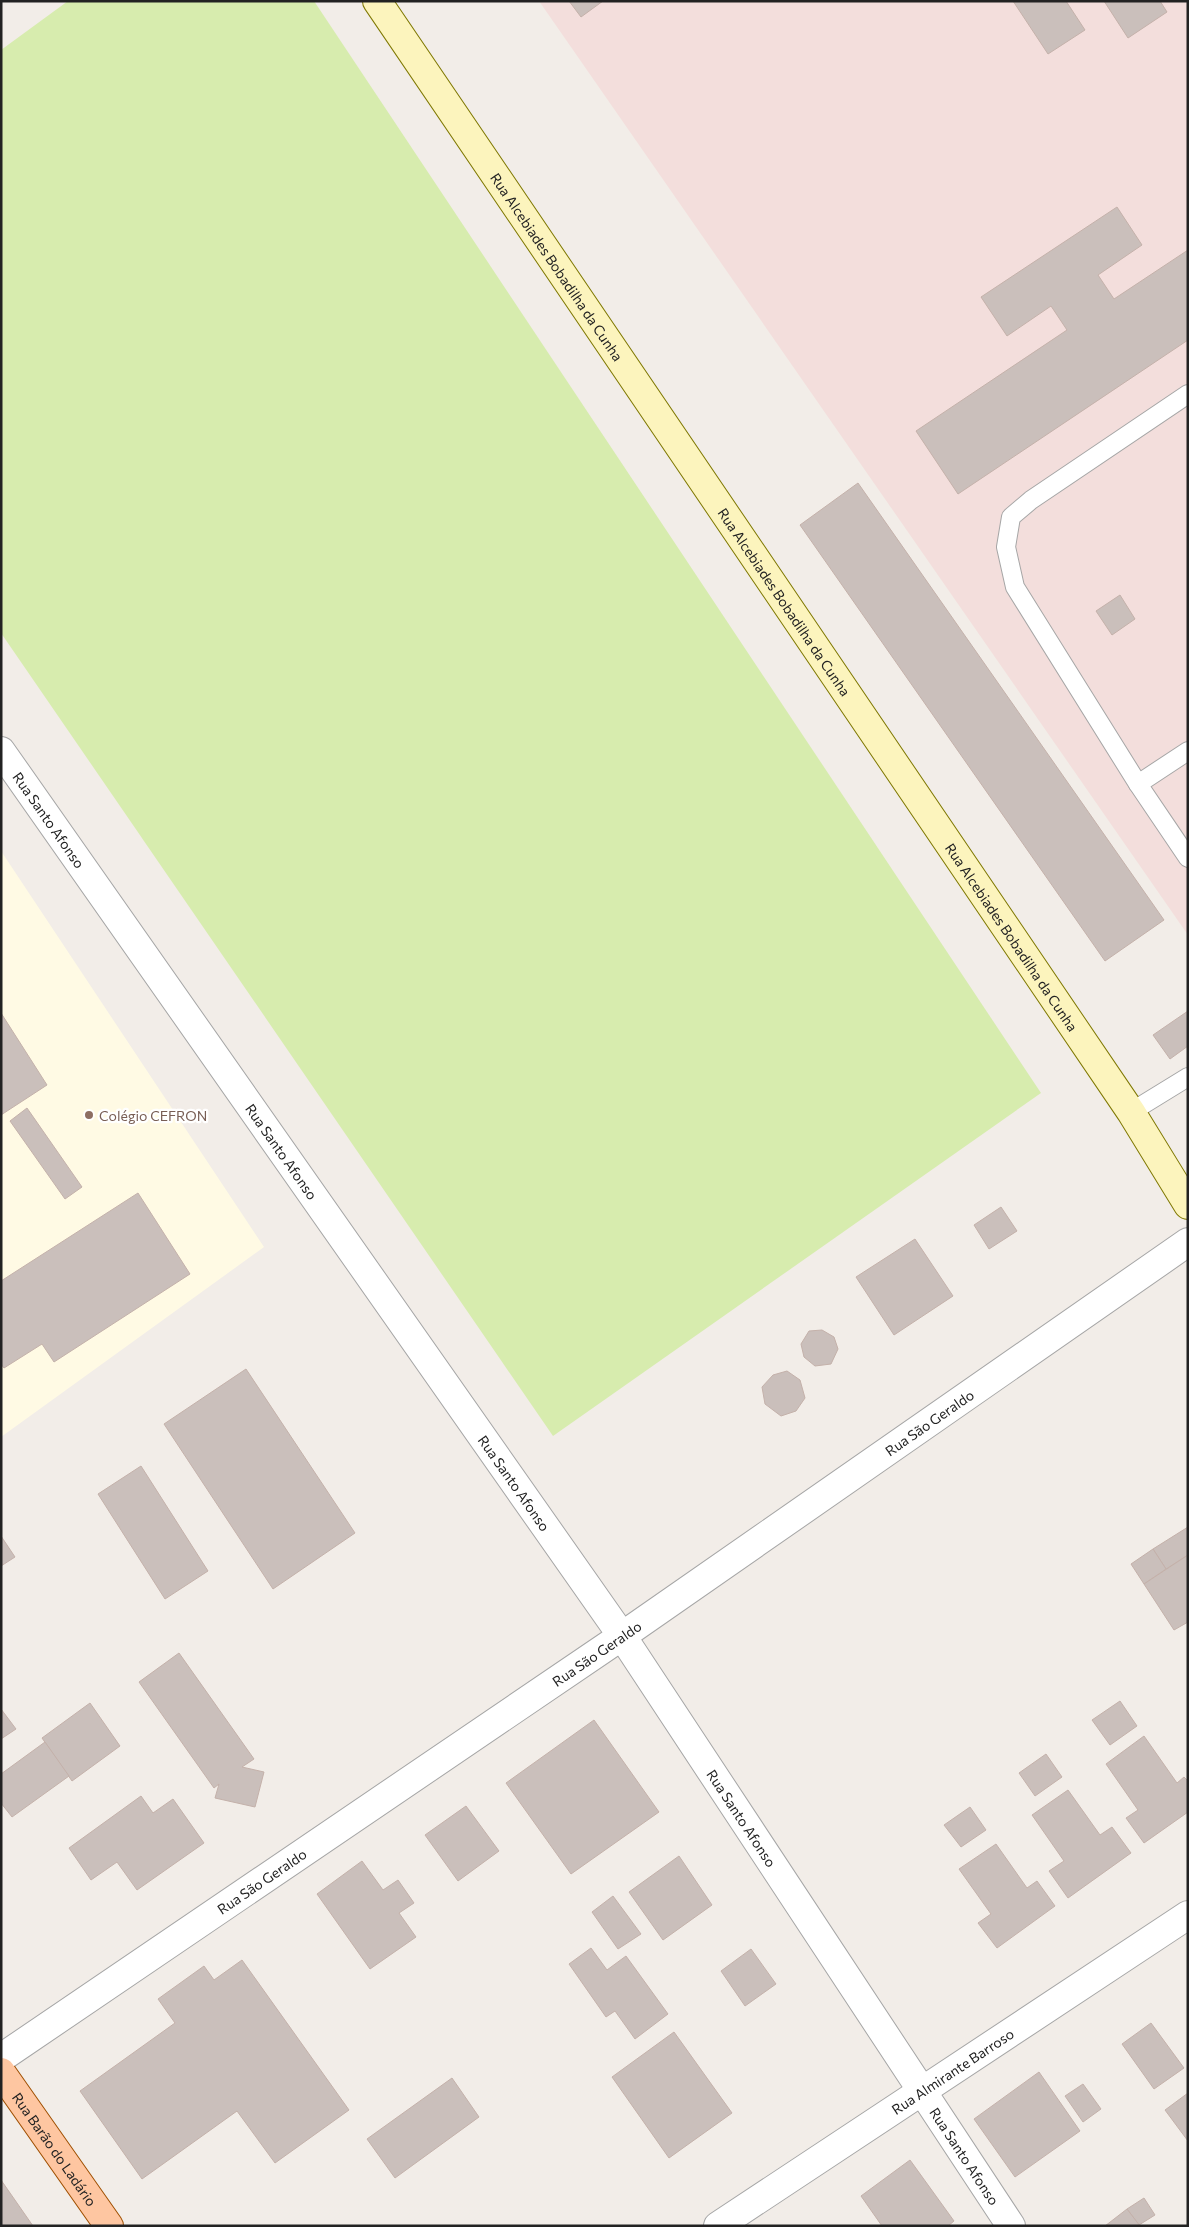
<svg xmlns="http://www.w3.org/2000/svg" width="1189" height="2227" viewBox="0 0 1189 2227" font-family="Commissioner,sans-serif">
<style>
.education{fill:#fffae4}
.military{fill:#f3dedc}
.grass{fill:#d7ecae}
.building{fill:#cabfbb;stroke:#c4b1aa}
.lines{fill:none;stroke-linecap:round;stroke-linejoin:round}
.lane-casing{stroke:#a6a6a6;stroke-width:20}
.street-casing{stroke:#a6a6a6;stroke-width:30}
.secondary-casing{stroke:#7f7802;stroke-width:30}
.primary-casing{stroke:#9f4f00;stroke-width:30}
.lane{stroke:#fff;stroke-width:18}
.street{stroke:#fff;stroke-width:28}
.secondary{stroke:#fcf4bd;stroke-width:28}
.primary{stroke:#fec6a1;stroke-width:28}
.education-dot{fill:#8d6e63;stroke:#fff;stroke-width:2}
.labels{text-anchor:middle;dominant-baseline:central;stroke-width:4.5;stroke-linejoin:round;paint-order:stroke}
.street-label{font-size:14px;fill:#222;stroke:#fff}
.education-label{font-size:14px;fill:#785e54;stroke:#fff;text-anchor:start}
</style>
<rect width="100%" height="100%" fill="#f2ede8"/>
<polygon class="education" points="1,851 264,1247 1,1437"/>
<polygon class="military" points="539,1 1188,1 1188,935"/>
<polygon class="grass" points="68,1 314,1 1041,1093 553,1436 1,633 1,50"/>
<g class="building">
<polygon points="569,1 603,1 581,17"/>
<polygon points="1013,1 1066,1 1085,30 1048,54"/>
<polygon points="1104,1 1160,1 1167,12 1128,38"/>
<polygon points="1117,207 1142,245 1098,275 1114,299 1188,250 1188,340 958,494 916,431 1067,330 1051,306 1007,336 981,297"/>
<polygon points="858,483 1164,920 1105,961 800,525"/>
<polygon points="1120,595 1135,619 1112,635 1096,611"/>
<polygon points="1188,1011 1188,1046 1170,1059 1153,1035"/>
<polygon points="1,1013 47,1085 1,1115"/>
<polygon points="27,1108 82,1187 65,1199 10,1121"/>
<polygon points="138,1193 190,1274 54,1362 42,1344 4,1368 1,1364 1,1281"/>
<polygon points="1001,1207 1017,1231 989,1249 974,1225"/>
<polygon points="915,1239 953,1296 894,1335 856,1277"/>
<polygon points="822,1330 834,1337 838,1349 831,1364 815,1366 804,1357 801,1344 809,1331"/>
<polygon points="246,1369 355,1533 273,1589 164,1424"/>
<polygon points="787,1371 800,1380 805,1398 796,1411 781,1416 765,1404 762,1387 773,1375"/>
<polygon points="141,1466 208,1571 165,1599 98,1494"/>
<polygon points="1188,1527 1188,1555 1166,1569 1153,1549"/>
<polygon points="1,1536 15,1557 1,1566"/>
<polygon points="1153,1549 1166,1569 1144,1584 1131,1564"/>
<polygon points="1188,1555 1188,1622 1174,1630 1144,1584"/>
<polygon points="179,1653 254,1759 242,1767 264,1772 255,1807 215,1798 219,1784 214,1788 139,1682"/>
<polygon points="1120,1701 1137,1726 1110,1745 1092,1720"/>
<polygon points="90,1703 120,1746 72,1781 42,1738"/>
<polygon points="1,1709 16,1729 1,1739"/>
<polygon points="594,1720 659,1812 571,1874 506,1783"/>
<polygon points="1144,1736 1177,1783 1184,1777 1188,1781 1188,1812 1144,1843 1126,1818 1138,1810 1106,1764"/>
<polygon points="45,1742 69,1776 12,1817 1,1803 1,1774"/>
<polygon points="1046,1754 1062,1777 1035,1796 1019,1773"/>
<polygon points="1068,1790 1100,1835 1112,1827 1131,1853 1068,1898 1049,1871 1064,1861 1032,1815"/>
<polygon points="141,1796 153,1813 173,1799 204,1843 137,1890 117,1862 91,1880 69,1848"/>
<polygon points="466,1806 499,1851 458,1881 425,1835"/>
<polygon points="970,1807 986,1830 961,1847 944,1825"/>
<polygon points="996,1844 1027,1888 1037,1881 1055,1906 997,1948 978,1923 991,1914 959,1869"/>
<polygon points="679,1856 712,1905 663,1940 629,1892"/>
<polygon points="362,1861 383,1890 398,1880 414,1903 399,1913 416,1937 370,1969 317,1894"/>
<polygon points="613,1896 641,1934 618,1949 592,1912"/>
<polygon points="591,1948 607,1970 626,1956 668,2014 635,2039 615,2011 606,2017 569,1964"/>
<polygon points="751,1949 776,1984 745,2006 721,1971"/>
<polygon points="242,1960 349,2110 275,2163 237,2111 142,2179 80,2091 175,2023 158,1999 204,1966 214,1980"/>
<polygon points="1151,2023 1184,2068 1154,2089 1122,2044"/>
<polygon points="674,2032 732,2113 669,2158 612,2077"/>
<polygon points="1039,2072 1080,2131 1015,2177 974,2119"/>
<polygon points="452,2078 479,2117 395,2178 367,2139"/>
<polygon points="1083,2084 1101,2109 1083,2122 1065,2096"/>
<polygon points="1188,2093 1188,2141 1165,2110"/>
<polygon points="910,2160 954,2221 948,2226 882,2226 861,2196"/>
<polygon points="1,2180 33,2226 1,2226"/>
<polygon points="1144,2198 1155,2215 1139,2225 1127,2209"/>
<polygon points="1127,2209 1140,2226 1105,2226"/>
</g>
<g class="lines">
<g class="lane-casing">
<g id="lane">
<polyline points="1188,394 1031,500 1011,517 1006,547 1015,587 1138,784 1188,858"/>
<polyline points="1138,784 1188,751"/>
<polyline points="1131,1112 1188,1077"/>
</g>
</g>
<g class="street-casing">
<g id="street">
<path id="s1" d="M1 751 622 1636 1011 2226"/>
<path id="s2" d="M1 2058 622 1636 1188 1242"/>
<path id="s3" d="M718 2226 1188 1915"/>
</g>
</g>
<g class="secondary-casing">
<g id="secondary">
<path id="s4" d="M377 1 1131 1112 1188 1205"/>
</g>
</g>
<g class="primary-casing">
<g id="primary">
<path id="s5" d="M1 2072 109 2226"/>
</g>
</g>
<use href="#lane" class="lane"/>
<use href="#street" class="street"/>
<use href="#secondary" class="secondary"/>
<use href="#primary" class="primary"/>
</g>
<circle class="education-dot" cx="89" cy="1115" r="5"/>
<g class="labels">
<g class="street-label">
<text stroke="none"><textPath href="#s4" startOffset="321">Rua Alcebiades Bobadilha da Cunha</textPath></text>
<text stroke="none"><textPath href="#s4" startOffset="726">Rua Alcebiades Bobadilha da Cunha</textPath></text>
<text stroke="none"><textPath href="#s1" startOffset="84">Rua Santo Afonso</textPath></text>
<text stroke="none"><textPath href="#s4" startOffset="1131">Rua Alcebiades Bobadilha da Cunha</textPath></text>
<text stroke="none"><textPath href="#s1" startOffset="489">Rua Santo Afonso</textPath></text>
<text stroke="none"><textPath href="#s2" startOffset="1125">Rua São Geraldo</textPath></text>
<text stroke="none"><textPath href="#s1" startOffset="894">Rua Santo Afonso</textPath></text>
<text stroke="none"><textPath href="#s2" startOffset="720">Rua São Geraldo</textPath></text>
<text stroke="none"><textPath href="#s1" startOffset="1299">Rua Santo Afonso</textPath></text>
<text stroke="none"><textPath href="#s2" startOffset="315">Rua São Geraldo</textPath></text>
<text stroke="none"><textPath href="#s3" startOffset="281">Rua Almirante Barroso</textPath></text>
<text stroke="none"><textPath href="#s5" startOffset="94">Rua Barão do Ladário</textPath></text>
<text stroke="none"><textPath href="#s1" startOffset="1704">Rua Santo Afonso</textPath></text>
</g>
<g class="education-label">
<text x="99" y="1115">Colégio CEFRON</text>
</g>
</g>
<rect width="1189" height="2227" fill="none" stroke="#222222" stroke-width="5"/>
</svg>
